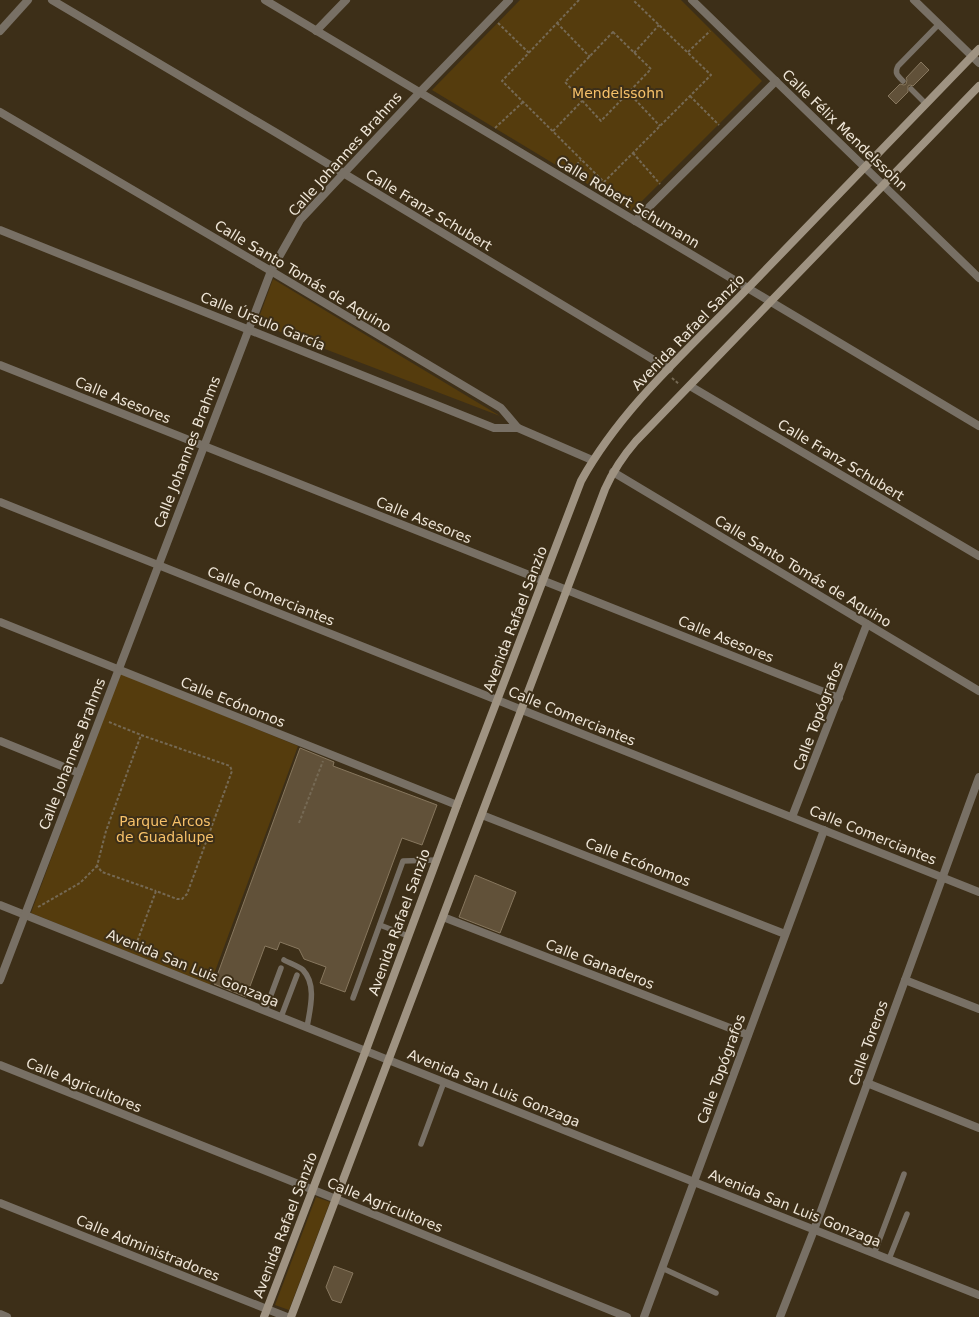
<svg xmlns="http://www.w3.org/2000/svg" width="979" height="1317" viewBox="0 0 979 1317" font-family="'DejaVu Sans',sans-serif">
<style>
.green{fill:#553c0d}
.building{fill:#615139;stroke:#87775e}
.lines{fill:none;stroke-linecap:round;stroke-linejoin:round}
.path{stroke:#756954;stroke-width:2;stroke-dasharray:3 2;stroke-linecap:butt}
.service{stroke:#787065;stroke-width:5.5}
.minor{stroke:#787065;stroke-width:8}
.tertiary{stroke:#787065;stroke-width:8}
.secondary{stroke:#9f9382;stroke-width:8}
.labels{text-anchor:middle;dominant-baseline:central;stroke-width:4;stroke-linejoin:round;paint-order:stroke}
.park-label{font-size:14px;fill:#f7c169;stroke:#3d2f18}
.street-label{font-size:14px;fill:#efe6d8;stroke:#3d2f18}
</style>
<rect width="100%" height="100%" fill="#3d2f18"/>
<g class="green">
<polygon points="520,0 681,0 762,81 632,211 432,90"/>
<polygon points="273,279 500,416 257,323"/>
<polygon points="120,673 298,746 210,985 31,913"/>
<polygon points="316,1197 330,1202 289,1310 275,1305"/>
</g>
<g class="building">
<polygon points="921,62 929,70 913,86 910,85 908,86 908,92 896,104 888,96 900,84 904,85 906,84 907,80 906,78"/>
<polygon points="300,748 334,762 333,766 437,805 422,845 402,838 345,992 320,983 326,967 304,959 299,949 280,942 277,950 265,946 246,997 214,984"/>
<polygon points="475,875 516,892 500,933 459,917"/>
<polygon points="334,1266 353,1273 341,1303 332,1300 326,1287"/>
</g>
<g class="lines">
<g class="path">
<polyline points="579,0 502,81 604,182 711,75 633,0"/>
<polyline points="498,23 529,53"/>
<polyline points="557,23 590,57"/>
<polygon points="613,32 651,69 601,121 565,82"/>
<polyline points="688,52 710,31"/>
<polyline points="634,53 659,25"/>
<polyline points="628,92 660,126"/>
<polyline points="690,96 719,125"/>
<polyline points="495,128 523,102"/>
<polyline points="553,131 582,101"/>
<polyline points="633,153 660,184"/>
<polyline points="570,172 581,160"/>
<polyline points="672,378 679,384"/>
<polyline points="109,722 141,735"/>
<polyline points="299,823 323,761"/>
<polyline points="38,907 80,883 97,866"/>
<polyline points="134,950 156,891 177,899 182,899 187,894 232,771 230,766 141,735 106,831 97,866 102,872 156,891"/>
</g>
<g class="service">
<path d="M903 81C898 76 894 73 898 66L939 24"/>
<polyline points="911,89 926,104"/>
<polyline points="380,925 408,936"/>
<path d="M284 960C289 963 298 966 303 970 317 985 310 1009 307 1027"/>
<polyline points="353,998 403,861 436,860"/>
<polyline points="265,1011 281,968"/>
<polyline points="281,1017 297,975"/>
<polyline points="421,1144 444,1082"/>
<polyline points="874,1254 904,1174"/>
<polyline points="889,1259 907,1214"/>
<polyline points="662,1268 716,1293"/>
</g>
<g class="minor">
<polyline points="52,0 280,135 669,369"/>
<polyline points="265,0 979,426"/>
<polyline points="692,0 979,278"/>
<polyline points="316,31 346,0"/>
<polyline points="0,112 271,271 501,408 518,428 592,460"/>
<polyline points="635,221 776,81"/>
<polyline points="0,230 494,428 518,428"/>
<polyline points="0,365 839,698"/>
<polyline points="690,386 979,556"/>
<polyline points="613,472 979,691"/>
<polyline points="0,502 979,892"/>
<polyline points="0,622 457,805"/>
<polyline points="0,741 79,773"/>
<polyline points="482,815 785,934"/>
<polyline points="792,817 867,624"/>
<polyline points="0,905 694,1182 979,1295"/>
<polyline points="443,917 748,1035"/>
<polyline points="0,980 271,271 300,220 420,92 509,0"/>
<polyline points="905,980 979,1009"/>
<polyline points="0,1065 336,1199 627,1317"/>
<polyline points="867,1083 979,1128"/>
<polyline points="0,1203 287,1317"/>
<polyline points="0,1314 7,1317"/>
<polyline points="644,1317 824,830"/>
<polyline points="780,1317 814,1230 979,777"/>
</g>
<g class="tertiary">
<polyline points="914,0 979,63"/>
<polyline points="0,31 28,0"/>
</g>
<g class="secondary">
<path d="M264 1317 366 1050 457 805 581 481C622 407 689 349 747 289 825 209 901 129 979 49"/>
<path d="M291 1317 605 489C613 471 623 456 636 441L979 86"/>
</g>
</g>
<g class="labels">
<g class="park-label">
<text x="618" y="93">Mendelssohn</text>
<text x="165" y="821">Parque Arcos<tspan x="165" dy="16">de Guadalupe</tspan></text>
</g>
<g class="street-label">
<text transform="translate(845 130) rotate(44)">Calle Félix Mendelssohn</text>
<text transform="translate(345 154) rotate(-48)">Calle Johannes Brahms</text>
<text transform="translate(628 202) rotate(31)">Calle Robert Schumann</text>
<text transform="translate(429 210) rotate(31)">Calle Franz Schubert</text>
<text transform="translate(303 276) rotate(31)">Calle Santo Tomás de Aquino</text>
<text transform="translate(263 321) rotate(22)">Calle Úrsulo García</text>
<text transform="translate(688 332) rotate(-46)">Avenida Rafael Sanzio</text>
<text transform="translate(123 400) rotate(22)">Calle Asesores</text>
<text transform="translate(187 452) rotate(-69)">Calle Johannes Brahms</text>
<text transform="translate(841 460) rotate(31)">Calle Franz Schubert</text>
<text transform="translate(424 520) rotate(22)">Calle Asesores</text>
<text transform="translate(803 571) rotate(31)">Calle Santo Tomás de Aquino</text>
<text transform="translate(271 596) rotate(22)">Calle Comerciantes</text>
<text transform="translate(515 619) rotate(-69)">Avenida Rafael Sanzio</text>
<text transform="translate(726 639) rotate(22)">Calle Asesores</text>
<text transform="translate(233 702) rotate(22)">Calle Ecónomos</text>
<text transform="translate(572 716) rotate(22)">Calle Comerciantes</text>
<text transform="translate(818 716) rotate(-69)">Calle Topógrafos</text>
<text transform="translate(72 754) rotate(-69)">Calle Johannes Brahms</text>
<text transform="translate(873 835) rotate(22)">Calle Comerciantes</text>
<text transform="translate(638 862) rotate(21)">Calle Ecónomos</text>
<text transform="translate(399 922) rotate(-70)">Avenida Rafael Sanzio</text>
<text transform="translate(600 964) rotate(21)">Calle Ganaderos</text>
<text transform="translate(193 968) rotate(22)">Avenida San Luis Gonzaga</text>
<text transform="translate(868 1043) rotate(-70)">Calle Toreros</text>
<text transform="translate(721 1069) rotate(-70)">Calle Topógrafos</text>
<text transform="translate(84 1085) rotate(22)">Calle Agricultores</text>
<text transform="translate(494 1088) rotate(22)">Avenida San Luis Gonzaga</text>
<text transform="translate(385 1205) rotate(22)">Calle Agricultores</text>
<text transform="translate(795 1208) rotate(22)">Avenida San Luis Gonzaga</text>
<text transform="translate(285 1225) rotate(-69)">Avenida Rafael Sanzio</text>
<text transform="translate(148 1248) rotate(22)">Calle Administradores</text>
</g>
</g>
</svg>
